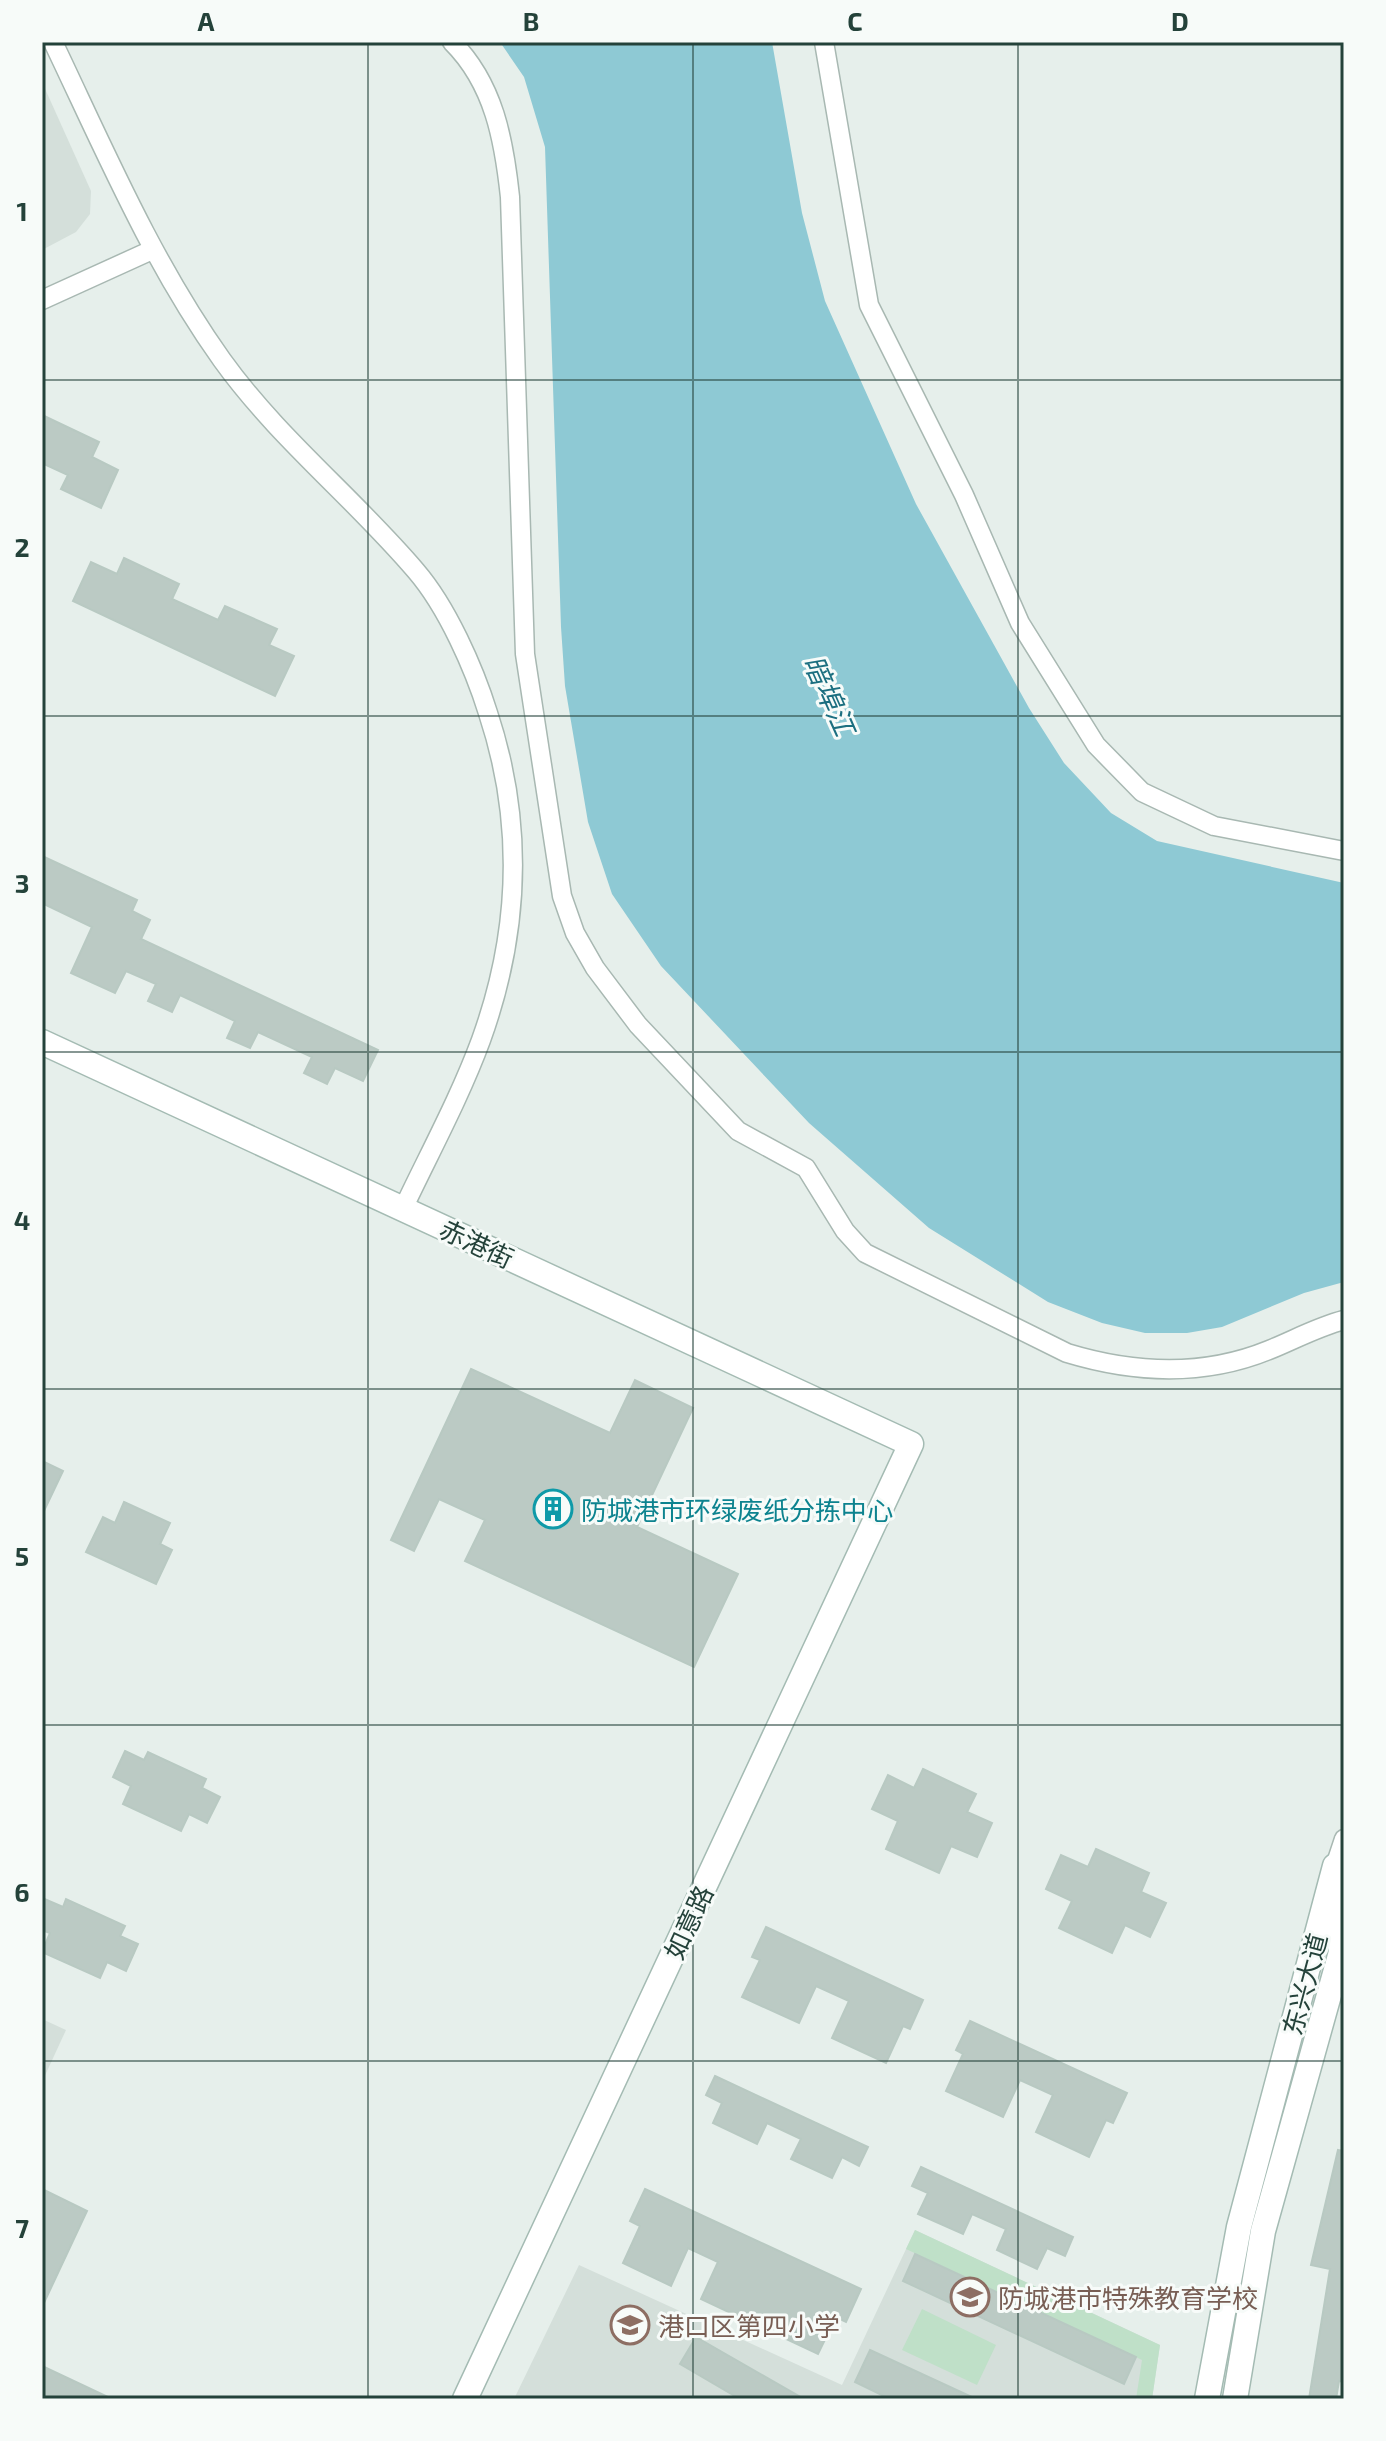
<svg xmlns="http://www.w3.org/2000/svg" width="1386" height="2441" viewBox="0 0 1386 2441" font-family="'Exo 2','Noto Sans SC',sans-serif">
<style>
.built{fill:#d4dfda}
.green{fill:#bfe0c8}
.water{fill:#8ec9d4}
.building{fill:#bbcac4;stroke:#b8c9c2;stroke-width:2}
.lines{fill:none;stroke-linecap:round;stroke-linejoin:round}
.street-casing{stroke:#a8b8b2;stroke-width:21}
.secondary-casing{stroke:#a4bbb3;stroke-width:27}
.street{stroke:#fff;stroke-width:18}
.secondary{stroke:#fff;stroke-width:24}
.grid{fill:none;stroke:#24423a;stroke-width:2;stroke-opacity:0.55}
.labels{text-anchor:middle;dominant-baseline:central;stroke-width:6;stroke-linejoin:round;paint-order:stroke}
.street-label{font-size:26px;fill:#24423a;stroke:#f7fbf9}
.culture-label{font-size:26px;fill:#0d838f;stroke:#f7fbf9;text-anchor:start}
.education-label{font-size:26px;fill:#785e54;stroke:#f7fbf9;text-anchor:start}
.water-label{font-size:28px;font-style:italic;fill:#1c6f80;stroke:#f7fbf9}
.neatline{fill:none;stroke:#24423a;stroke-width:3}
.grid-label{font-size:26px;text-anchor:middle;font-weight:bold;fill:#24423a}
</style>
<rect width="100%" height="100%" fill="#e6efeb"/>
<g class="built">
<polygon points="42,82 91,191 90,214 76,232 42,250"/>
<polygon points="42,2019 66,2030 42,2082"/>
<polygon points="915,2230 1160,2345 1152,2399 514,2399 579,2265 842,2385"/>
</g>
<g class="green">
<polygon points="915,2230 1160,2345 1152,2399 1136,2399 1142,2360 906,2249"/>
<polygon points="922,2309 996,2345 977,2385 902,2350"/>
</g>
<polygon class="water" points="500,42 772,42 802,213 825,301 916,504 1029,708 1064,763 1111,813 1157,841 1344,883 1344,1282 1304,1293 1222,1327 1187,1333 1145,1333 1102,1323 1048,1302 929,1228 809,1123 661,966 612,894 588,822 565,686 561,627 545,147 524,77"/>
<g class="building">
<polygon points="42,415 99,442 92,457 118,470 101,508 61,489 68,475 42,463"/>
<polygon points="124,558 179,584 172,599 218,620 225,606 277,629 269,645 294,656 275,696 73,601 91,562 117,574"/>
<polygon points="42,856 137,900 132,911 150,920 141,939 378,1050 363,1081 335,1068 327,1084 304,1073 312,1057 258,1032 250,1048 227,1038 235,1021 180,995 172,1012 148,1001 156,984 126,971 115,993 71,973 92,927 42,903"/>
<polygon points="471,1369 610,1433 635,1380 693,1408 637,1527 738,1574 694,1667 465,1561 485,1520 439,1499 414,1551 391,1540"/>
<polygon points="42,1461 63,1471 42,1515"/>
<polygon points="124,1502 170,1523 160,1544 172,1550 156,1584 86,1552 103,1517 115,1523"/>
<polygon points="125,1751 144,1760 148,1752 206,1779 202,1788 220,1797 207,1823 189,1814 181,1831 123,1804 131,1786 113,1777"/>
<polygon points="923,1769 976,1794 967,1812 992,1823 977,1857 951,1846 939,1873 886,1849 898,1821 872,1809 888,1775 914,1788"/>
<polygon points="1096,1849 1149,1873 1141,1892 1166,1903 1150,1937 1125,1925 1112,1953 1059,1928 1072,1901 1046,1889 1061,1855 1088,1867"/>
<polygon points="42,1898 63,1907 66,1899 125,1926 120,1936 138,1944 126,1971 107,1962 100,1978 42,1952 50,1933 42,1930"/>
<polygon points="766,1927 923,2000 910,2029 903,2026 886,2063 832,2038 849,2001 816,1986 799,2023 742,1997 760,1960 752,1957"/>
<polygon points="970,2021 1127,2093 1113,2123 1106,2120 1089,2157 1036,2132 1053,2095 1020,2080 1003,2117 946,2091 963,2054 956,2050"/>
<polygon points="715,2076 868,2147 859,2166 842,2157 832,2178 791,2159 801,2139 767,2123 757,2144 713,2123 722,2103 706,2095"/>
<polygon points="1338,2150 1344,2151 1344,2382 1339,2381 1336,2399 1309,2399 1330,2269 1311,2265"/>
<polygon points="921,2167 1073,2237 1065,2256 1047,2248 1037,2269 997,2250 1006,2229 972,2214 963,2234 918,2214 928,2193 912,2186"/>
<polygon points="42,2189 87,2211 42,2307"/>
<polygon points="645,2189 861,2289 846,2322 836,2317 818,2354 701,2299 718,2262 688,2248 671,2286 623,2263 640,2226 630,2221"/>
<polygon points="915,2254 1136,2357 1124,2384 903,2281"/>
<polygon points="696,2337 804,2399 740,2399 680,2364"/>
<polygon points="870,2350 976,2399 890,2399 855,2382"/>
<polygon points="42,2366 112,2399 42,2399"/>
</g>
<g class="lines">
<g class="street-casing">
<g id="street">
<path d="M53 42C105 151 152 262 222 360 278 438 354 498 416 571 447 607 474 668 488 713 524 822 520 932 481 1040 460 1097 429 1154 403 1209"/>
<path d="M452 42C494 84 504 140 510 197L525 654 562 896 575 933 595 968 638 1025 738 1131 806 1168 845 1231 865 1253 1067 1353C1133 1373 1203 1377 1269 1350 1294 1340 1317 1327 1344 1320"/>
<polyline points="824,42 869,305 964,495 1020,623 1096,745 1142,792 1214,826 1344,851"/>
<polyline points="42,300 152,250"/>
<polyline points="1335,1866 1344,1839"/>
</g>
</g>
<g class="secondary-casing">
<g id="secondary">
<polyline points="42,1042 911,1444 465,2399"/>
<polyline points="1207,2399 1239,2227 1335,1866"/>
<polyline points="1235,2399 1263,2231 1341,1952 1337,1889"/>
</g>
</g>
<use href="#street" class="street"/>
<use href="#secondary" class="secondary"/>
</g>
<path class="grid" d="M368 42V2399M693 42V2399M1018 42V2399M42 380H1344M42 716H1344M42 1052H1344M42 1389H1344M42 1725H1344M42 2061H1344"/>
<defs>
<g id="building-ring" transform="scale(2)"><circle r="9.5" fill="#f7fbf9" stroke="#0f9aa8" stroke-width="1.5"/><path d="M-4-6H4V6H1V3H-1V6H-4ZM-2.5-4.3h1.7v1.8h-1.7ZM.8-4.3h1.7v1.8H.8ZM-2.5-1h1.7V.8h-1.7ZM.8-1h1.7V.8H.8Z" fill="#0f9aa8"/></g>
<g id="school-ring" transform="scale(2)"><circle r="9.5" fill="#f7fbf9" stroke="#8d6e63" stroke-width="1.5"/><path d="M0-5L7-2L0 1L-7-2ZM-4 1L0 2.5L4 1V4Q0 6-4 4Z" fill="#8d6e63"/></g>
</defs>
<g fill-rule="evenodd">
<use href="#building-ring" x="553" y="1509"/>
<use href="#school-ring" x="970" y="2297"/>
<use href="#school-ring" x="630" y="2325"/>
</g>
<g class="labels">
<g class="street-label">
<text transform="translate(477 1243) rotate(25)">赤港街</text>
<text transform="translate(688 1922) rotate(-65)">如意路</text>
<text transform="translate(1304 1984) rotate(-75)">东兴大道</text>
</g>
<g class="culture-label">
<text x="581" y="1509">防城港市环绿废纸分拣中心</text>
</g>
<g class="education-label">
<text x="998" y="2297">防城港市特殊教育学校</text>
<text x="658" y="2325">港口区第四小学</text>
</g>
<g class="water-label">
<text transform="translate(830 695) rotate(66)">暗埠江</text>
</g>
</g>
<rect width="1386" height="2441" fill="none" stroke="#f7fbf9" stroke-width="88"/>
<rect x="44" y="44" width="1298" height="2353" class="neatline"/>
<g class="grid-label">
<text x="206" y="31">A</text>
<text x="531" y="31">B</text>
<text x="855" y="31">C</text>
<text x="1180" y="31">D</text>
<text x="22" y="221">1</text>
<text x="22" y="557">2</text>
<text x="22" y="893">3</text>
<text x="22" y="1230">4</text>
<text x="22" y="1566">5</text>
<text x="22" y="1902">6</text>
<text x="22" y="2238">7</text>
</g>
</svg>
